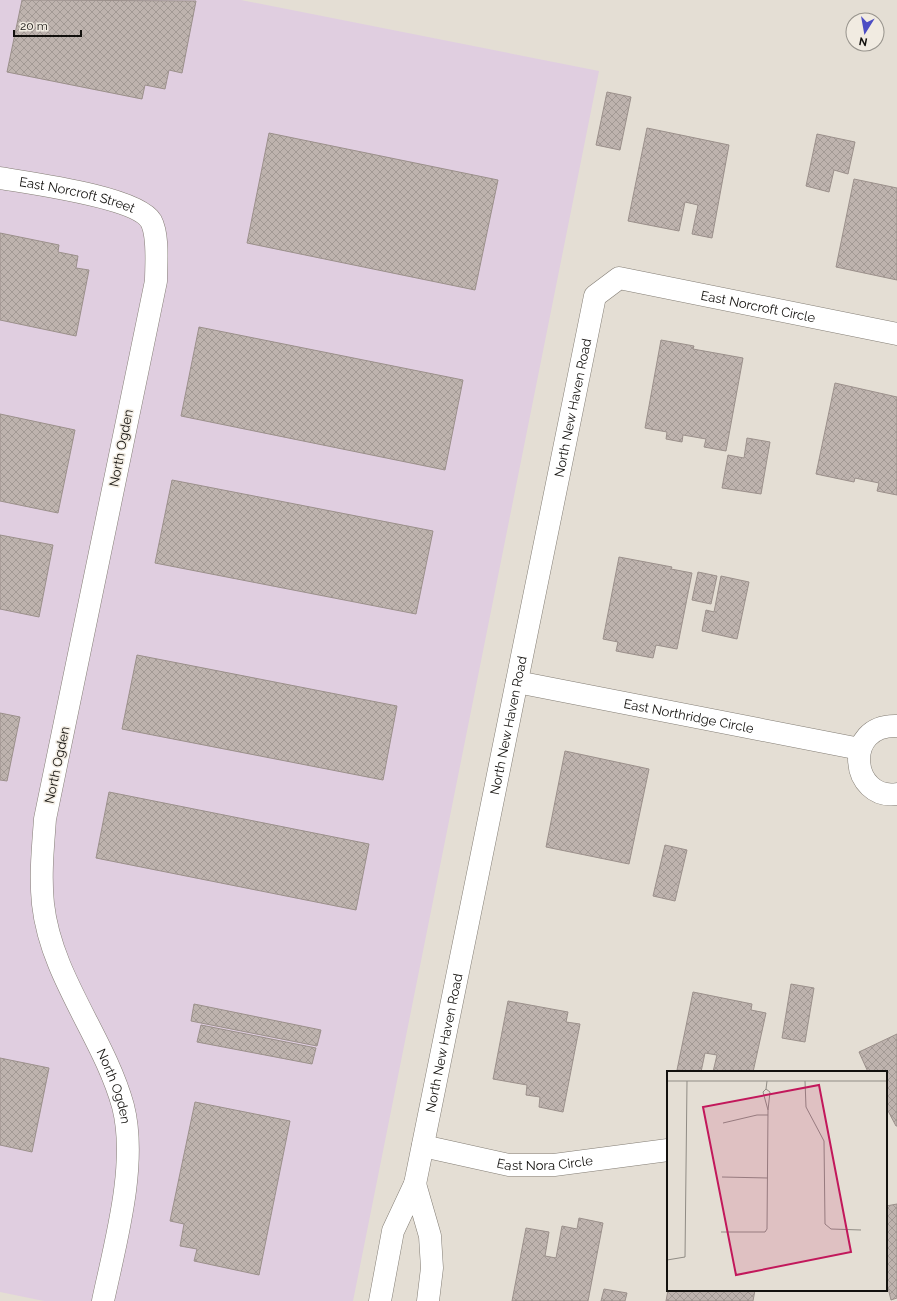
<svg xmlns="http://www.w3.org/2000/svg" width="897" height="1301" viewBox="0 0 897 1301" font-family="Raleway,sans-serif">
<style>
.commercial{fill:#e0cee0}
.building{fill:url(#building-cross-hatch);stroke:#9b908b}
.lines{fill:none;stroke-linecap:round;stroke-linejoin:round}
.minor-casing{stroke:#837d74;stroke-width:23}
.minor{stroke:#fff;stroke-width:22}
.labels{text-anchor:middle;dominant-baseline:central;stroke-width:3;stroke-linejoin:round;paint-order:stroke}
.street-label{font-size:13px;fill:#13110e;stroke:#f1ebe1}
.inset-road{fill:none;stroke:#908c85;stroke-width:1}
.view{fill:#c2185b;fill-opacity:0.15;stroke:#c2185b;stroke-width:2}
.inset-edge{fill:none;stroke:#13110e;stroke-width:2}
</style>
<defs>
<pattern id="building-cross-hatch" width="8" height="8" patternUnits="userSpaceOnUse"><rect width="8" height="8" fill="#beb3ae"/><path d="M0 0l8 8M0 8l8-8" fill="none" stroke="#a29994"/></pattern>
</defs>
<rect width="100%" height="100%" fill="#e4ded4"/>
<polygon class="commercial" points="0,0 241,0 599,71 353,1301 44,1301 0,1292"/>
<g class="building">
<polygon points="22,0 196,1 182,73 169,70 165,89 145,85 142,99 7,72"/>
<polygon points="607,92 631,97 620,150 596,145"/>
<polygon points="647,128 729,145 712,238 692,234 698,205 685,202 679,231 628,221"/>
<polygon points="269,133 498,180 475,290 247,243"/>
<polygon points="817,134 855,142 848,174 834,170 829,192 806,186"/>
<polygon points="854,179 897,188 897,280 836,267"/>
<polygon points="0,233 59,245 58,252 78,256 76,268 89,270 76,336 0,320"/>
<polygon points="199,327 463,380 445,470 181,416"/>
<polygon points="661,340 694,346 693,349 743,358 726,451 704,447 706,439 683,435 682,442 666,439 667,432 645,428"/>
<polygon points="835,383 897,397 897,495 877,491 879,483 855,478 854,482 816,474"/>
<polygon points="0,414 75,430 58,513 0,501"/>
<polygon points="747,438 770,442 761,494 722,488 728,455 744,458"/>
<polygon points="172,480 433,531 416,614 155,563"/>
<polygon points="0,535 53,545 39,617 0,609"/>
<polygon points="619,557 672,567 671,569 692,573 677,649 656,645 653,658 616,651 618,642 603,639"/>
<polygon points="698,572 717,576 711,604 692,600"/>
<polygon points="721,576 749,582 737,639 702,631 706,610 714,612"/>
<polygon points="137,655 397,706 383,780 122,729"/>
<polygon points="0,713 20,717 7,781 0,780"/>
<polygon points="565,751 649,769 629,864 546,847"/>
<polygon points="109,792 369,844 356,910 96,858"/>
<polygon points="665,845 687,850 675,901 653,896"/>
<polygon points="791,984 814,988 805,1042 782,1038"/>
<polygon points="693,992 752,1004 751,1010 766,1013 753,1072 713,1072 717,1055 705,1053 701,1072 677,1070"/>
<polygon points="508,1001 568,1012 566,1022 580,1024 563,1112 539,1107 540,1097 526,1095 527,1085 493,1079"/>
<polygon points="194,1004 321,1030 317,1046 191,1021"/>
<polygon points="201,1025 316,1048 312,1064 197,1042"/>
<polygon points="897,1034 897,1126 896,1126 886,1107 886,1072 868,1072 859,1052"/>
<polygon points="0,1058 49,1068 32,1152 0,1145"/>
<polygon points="195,1102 290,1121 259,1275 194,1261 197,1249 180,1246 184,1224 170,1221"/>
<polygon points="897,1204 897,1298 891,1300 886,1280 886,1206"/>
<polygon points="579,1218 603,1223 588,1301 512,1301 526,1228 549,1232 545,1256 556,1258 562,1226 577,1229"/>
<polygon points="604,1289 627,1293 625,1301 601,1301"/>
<polygon points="668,1290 755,1290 753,1301 666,1301"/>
</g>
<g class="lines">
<g class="minor-casing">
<g id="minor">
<path id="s1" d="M0 178C29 183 137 197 151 221 159 236 156 265 156 281L45 819C43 847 40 875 43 904 51 977 104 1037 123 1106 138 1164 115 1244 103 1301"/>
<path id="s2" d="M517 682 860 749"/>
<path d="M897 726C842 724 851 801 897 794"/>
<path id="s3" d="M423 1146 509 1165H554L668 1150"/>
<path id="s4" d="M415 1184 595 296 619 278 897 334"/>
<polyline points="380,1301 393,1231 415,1184 430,1236 432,1268 428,1301"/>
</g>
</g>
<use href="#minor" class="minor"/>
</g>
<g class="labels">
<g class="street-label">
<text stroke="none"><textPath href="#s1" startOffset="79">East Norcroft Street</textPath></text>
<text stroke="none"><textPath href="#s4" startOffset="1078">East Norcroft Circle</textPath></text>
<text stroke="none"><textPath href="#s4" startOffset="792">North New Haven Road</textPath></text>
<text transform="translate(121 448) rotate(-79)">North Ogden</text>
<text stroke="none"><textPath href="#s2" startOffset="175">East Northridge Circle</textPath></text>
<text stroke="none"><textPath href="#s4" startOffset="468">North New Haven Road</textPath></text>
<text transform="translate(57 765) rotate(-78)">North Ogden</text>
<text stroke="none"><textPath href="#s4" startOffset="144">North New Haven Road</textPath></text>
<text stroke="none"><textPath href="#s1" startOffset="1051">North Ogden</textPath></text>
<text stroke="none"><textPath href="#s3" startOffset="124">East Nora Circle</textPath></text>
</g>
</g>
<g transform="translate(667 1071)">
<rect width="220" height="220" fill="#e4ded4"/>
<path class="inset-road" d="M0 10H220M138 10 139 36 157 70 158 153 164 158 194 159M99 18 103 21 101 39 96 21 99 18 100 10M56 52 90 44H101M55 106 101 107M54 161H98L100 158 101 39M0 189 18 186 20 10"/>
<path class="view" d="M152 14 184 181 69 204 36 36Z"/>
<rect width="220" height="220" class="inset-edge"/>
</g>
<g transform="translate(865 32) rotate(191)"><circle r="19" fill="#f1ebe1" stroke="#98948d"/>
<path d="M0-3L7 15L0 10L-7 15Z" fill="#4c4dc4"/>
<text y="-6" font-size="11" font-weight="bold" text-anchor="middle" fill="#13110e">N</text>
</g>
<path d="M14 30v6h67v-6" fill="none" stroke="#13110e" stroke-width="2"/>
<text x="20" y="30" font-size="12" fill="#13110e" stroke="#f1ebe1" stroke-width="3" paint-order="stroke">20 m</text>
</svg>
